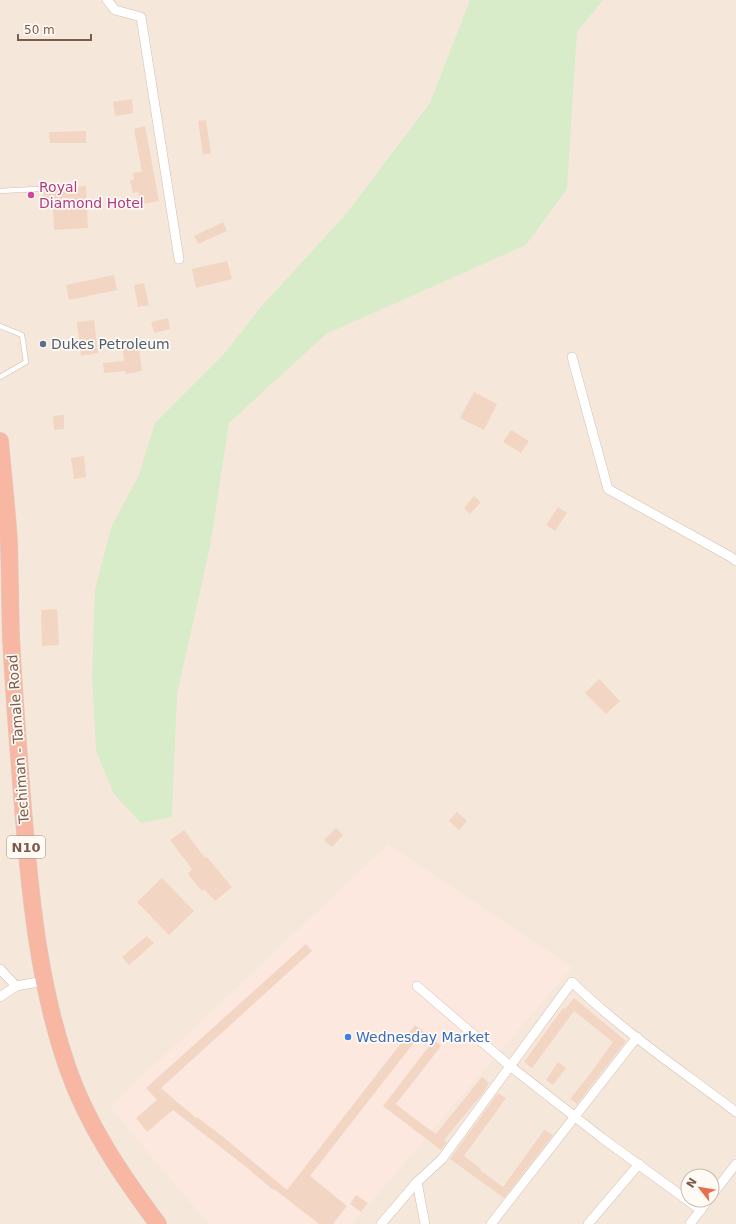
<svg xmlns="http://www.w3.org/2000/svg" width="736" height="1224" viewBox="0 0 736 1224" font-family="'DejaVu Sans',sans-serif">
<style>
.residential{fill:#f5e8da;fill-rule:evenodd}
.commercial{fill:#fde8e0}
.green{fill:#d8ecc9}
.building{fill:#f3d5c3}
.lines{fill:none;stroke-linecap:round;stroke-linejoin:round}
.lane-casing{stroke:#d1beb0;stroke-width:5.5}
.street-casing{stroke:#d1beb0;stroke-width:10}
.highway-casing{stroke:#dad1cd;stroke-width:18}
.lane{stroke:#fff;stroke-width:4.5}
.street{stroke:#fff;stroke-width:9}
.highway{stroke:#f7b7a3;stroke-width:17}
.hotel-dot{fill:#d1479c;stroke:#fffaf3;stroke-width:1.5}
.service-dot{fill:#5c6f8a;stroke:#fffaf3;stroke-width:1.5}
.shop-dot{fill:#3f7fe0;stroke:#fffaf3;stroke-width:1.5}
.labels{text-anchor:middle;dominant-baseline:central;stroke-width:3.5;stroke-linejoin:round;paint-order:stroke}
.shield{fill:#fffaf3;stroke:#a28b7f;stroke-width:1}
.shield-label{font-size:13px;font-weight:bold;fill:#7a5c4d}
.hotel-label{font-size:14px;fill:#b23c85;stroke:#fffaf3;text-anchor:start}
.service-label{font-size:14px;fill:#4e5e75;stroke:#fffaf3;text-anchor:start}
.street-label{font-size:14px;fill:#7a5c4d;stroke:#fffaf3}
.shop-label{font-size:14px;fill:#366cbe;stroke:#fffaf3;text-anchor:start}
</style>
<rect width="100%" height="100%" fill="#fdf6ec"/>
<path class="residential" d="M0 0H736V1224H0ZM688 1176H712V1200H688Z"/>
<polygon class="commercial" points="388,845 572,967 352,1224 209,1224 110,1107"/>
<polygon class="green" points="470,0 603,0 577,32 567,189 526,245 326,334 229,423 210,547 177,694 172,817 141,823 114,794 96,751 92,676 95,589 112,525 138,477 155,423 223,355 261,307 346,214 430,103"/>
<g class="building">
<polygon points="132,99 133,113 115,116 113,102"/>
<polygon points="206,120 211,153 203,155 198,121"/>
<polygon points="145,126 159,201 140,205 138,192 133,193 130,180 134,180 133,173 142,172 134,129"/>
<polygon points="86,131 86,143 50,143 49,132"/>
<polygon points="86,186 88,228 54,230 53,206 44,207 43,189"/>
<polygon points="223,222 227,231 198,244 194,236"/>
<polygon points="227,261 232,279 196,288 192,269"/>
<polygon points="114,275 117,290 69,300 66,285"/>
<polygon points="144,283 149,305 138,307 134,285"/>
<polygon points="168,318 170,329 154,333 151,322"/>
<polygon points="94,320 98,353 81,356 77,322"/>
<polygon points="138,340 142,371 126,374 125,371 104,373 103,363 124,361 122,342"/>
<polygon points="474,392 497,404 484,430 460,418"/>
<polygon points="64,415 64,429 54,430 53,416"/>
<polygon points="511,430 529,441 521,453 503,442"/>
<polygon points="84,456 86,477 74,479 71,458"/>
<polygon points="474,496 481,502 470,514 464,508"/>
<polygon points="558,507 567,513 555,531 546,525"/>
<polygon points="57,609 59,645 42,646 41,610"/>
<polygon points="599,679 620,701 606,714 585,693"/>
<polygon points="457,812 467,821 459,830 449,821"/>
<polygon points="336,828 343,835 332,847 324,840"/>
<polygon points="184,830 205,858 207,857 232,887 215,901 204,889 202,891 188,874 192,869 170,840"/>
<polygon points="162,878 194,911 169,935 137,902"/>
<polygon points="147,936 154,943 129,965 122,957"/>
<polygon points="306,944 312,951 161,1088 196,1118 197,1117 222,1136 287,1190 415,1025 423,1031 310,1176 347,1206 333,1224 319,1224 274,1189 273,1190 246,1167 173,1110 147,1132 136,1118 157,1100 146,1088"/>
<polygon points="574,998 626,1041 577,1104 570,1099 590,1074 613,1042 574,1011 532,1068 524,1062 563,1008 565,1009"/>
<polygon points="434,1040 441,1046 396,1104 415,1119 436,1134 482,1077 489,1083 483,1093 444,1140 447,1142 441,1150 383,1106"/>
<polygon points="558,1062 566,1068 553,1085 546,1080"/>
<polygon points="498,1093 506,1098 464,1156 481,1169 480,1170 503,1187 544,1130 553,1135 504,1198 450,1159"/>
<polygon points="356,1195 368,1203 361,1212 350,1204"/>
</g>
<g class="lines">
<g class="lane-casing">
<g id="lane">
<polyline points="0,191 37,189"/>
<polyline points="0,326 22,335 26,362 0,377"/>
</g>
</g>
<g class="street-casing">
<g id="street">
<polyline points="107,0 115,10 141,17 179,259"/>
<polyline points="572,357 608,489 731,557 736,561"/>
<polyline points="0,969 16,986 44,981"/>
<polyline points="417,986 510,1066 602,1138 701,1210"/>
<polyline points="0,997 16,986"/>
<polyline points="712,1195 736,1164"/>
<polyline points="381,1224 417,1182"/>
<path d="M425 1224 417 1182 442 1159 572 982C622 1031 681 1070 736 1112"/>
<polyline points="491,1224 637,1037"/>
<polyline points="588,1224 639,1164"/>
<polyline points="690,1224 708,1200"/>
</g>
</g>
<g class="highway-casing">
<path id="highway" d="M0 441C3 475 7 509 9 543 10 574 10 605 11 637 14 698 19 759 24 820 31 904 40 989 68 1069 88 1126 122 1176 158 1224"/>
</g>
<use href="#lane" class="lane"/>
<use href="#street" class="street"/>
<use href="#highway" class="highway"/>
</g>
<circle class="hotel-dot" cx="31" cy="195" r="4"/>
<circle class="service-dot" cx="43" cy="344" r="4"/>
<circle class="shop-dot" cx="348" cy="1037" r="4"/>
<g class="labels">
<rect class="shield" x="7" y="836" width="38" height="22" rx="3"/>
<g class="shield-label">
<text x="26" y="847">N10</text>
</g>
<g class="hotel-label">
<text x="39" y="187">Royal<tspan x="39" dy="16">Diamond Hotel</tspan></text>
</g>
<g class="service-label">
<text x="51" y="344">Dukes Petroleum</text>
</g>
<g class="street-label">
<text transform="translate(18 739) rotate(-94)">Techiman - Tamale Road</text>
</g>
<g class="shop-label">
<text x="356" y="1037">Wednesday Market</text>
</g>
</g>
<g transform="translate(700 1188) rotate(301)"><circle r="19" fill="#fffaf3" stroke="#cabbb1"/>
<path d="M0-3L7 15L0 10L-7 15Z" fill="#e76f51"/>
<text y="-6" font-size="11" font-weight="bold" text-anchor="middle" fill="#7a5c4d">N</text>
</g>
<path d="M18 34v6h73v-6" fill="none" stroke="#7a5c4d" stroke-width="2"/>
<text x="24" y="34" font-size="12" fill="#7a5c4d" stroke="#fffaf3" stroke-width="3" paint-order="stroke">50 m</text>
</svg>
